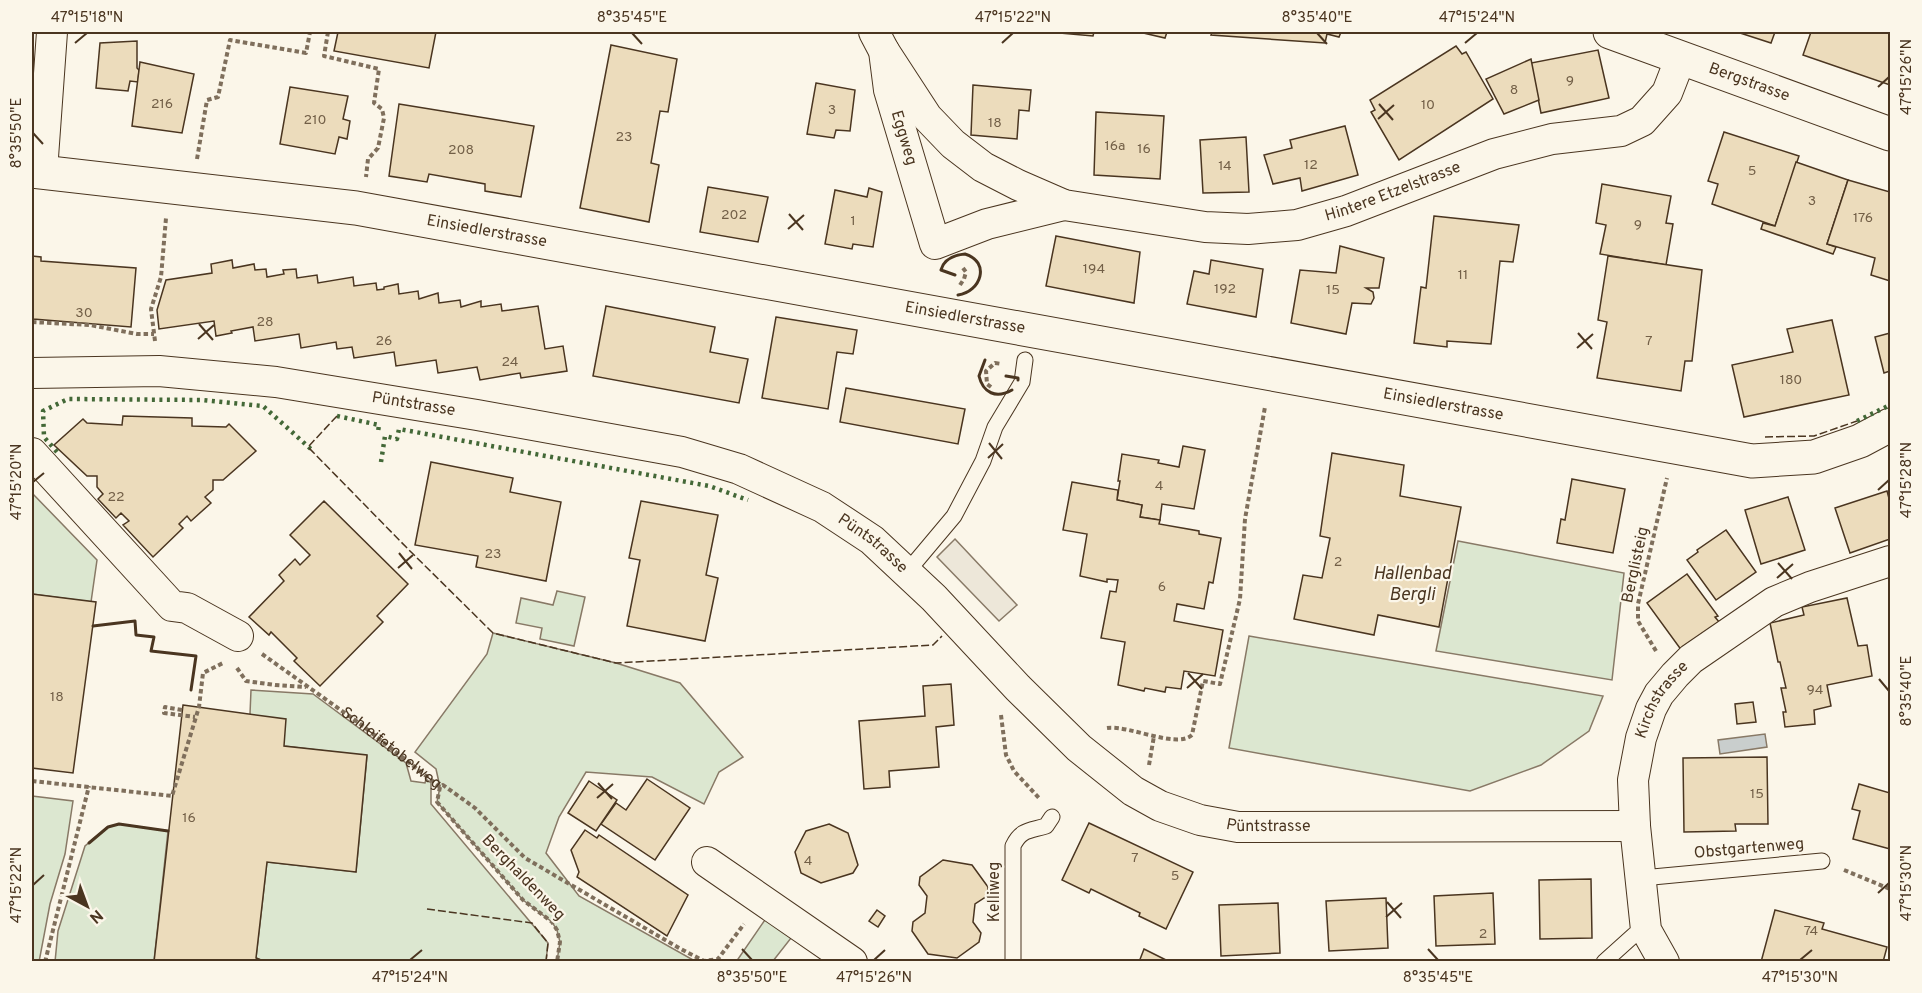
<svg xmlns="http://www.w3.org/2000/svg" width="1922" height="993" font-family="Overpass,sans-serif">
<rect width="100%" height="100%" fill="#fbf6e9"/>
<!-- green -->
<g fill="#dce7d0" stroke="#887966" stroke-width="1.5">
<polygon points="32,493 97,560 91,602 32,594"/>
<polygon points="1458,541 1624,573 1612,680 1436,651"/>
<polygon points="557,591 585,597 574,646 540,639 542,628 516,623 521,598 553,605"/>
<polygon points="493,633 616,663 680,683 743,757 719,772 704,804 652,777 586,772 559,817 546,853 579,896 695,961 557,961 560,942 557,930 552,922 523,900 437,802 440,787 436,769 415,752 487,654"/>
<polygon points="1249,636 1603,696 1589,731 1541,765 1470,791 1229,748"/>
<polygon points="251,690 313,694 406,763 411,781 425,783 426,779 431,783 431,804 548,943 546,961 266,962 256,958 267,862 356,872 367,756 284,746 250,714"/>
<polygon points="32,796 73,801 65,854 50,904 39,962 32,961"/>
<polygon points="119,824 168,831 154,961 55,962 58,931 85,846 108,827"/>
<polygon points="769,914 795,933 773,961 736,962"/>
</g>
<!-- parking -->
<polygon fill="#ede7d9" stroke="#887966" stroke-width="1.5" points="955,539 1017,605 999,621 937,557"/>
<!-- water -->
<polygon fill="#c9cecd" stroke="#887966" stroke-width="1.5" points="1765,734 1767,747 1720,754 1718,740"/>
<!-- building -->
<g fill="#ecdcbc" stroke="#4a3520" stroke-width="1.5">
<polygon points="338,32 436,32 429,68 334,51"/>
<polygon points="1048,32 1094,32 1093,36"/>
<polygon points="1139,32 1167,32 1165,38"/>
<polygon points="1212,32 1341,32 1339,37 1327,34 1325,43 1211,35"/>
<polygon points="1737,32 1775,32 1771,43"/>
<polygon points="1811,32 1890,32 1890,85 1803,55"/>
<polygon points="137,41 137,68 139,70 138,82 130,81 128,91 96,88 100,43"/>
<polygon points="611,45 677,59 668,112 660,111 651,163 659,165 649,222 580,208"/>
<polygon points="1456,46 1462,54 1466,52 1493,99 1399,160 1371,112 1375,110 1370,100"/>
<polygon points="1598,50 1609,98 1541,113 1531,63"/>
<polygon points="1531,59 1539,100 1504,114 1486,79"/>
<polygon points="140,62 194,74 182,133 132,126"/>
<polygon points="816,83 855,90 850,131 836,130 834,138 807,134"/>
<polygon points="973,85 1031,90 1029,111 1019,110 1017,139 971,135"/>
<polygon points="290,87 348,96 343,119 350,121 347,139 339,137 335,154 280,144"/>
<polygon points="399,104 534,126 521,197 485,191 485,184 429,174 427,182 389,176"/>
<polygon points="1096,112 1164,116 1160,179 1094,175"/>
<polygon points="1345,126 1358,175 1302,191 1300,178 1273,184 1264,155 1292,148 1290,140"/>
<polygon points="1724,132 1799,156 1775,226 1712,204 1718,184 1708,181"/>
<polygon points="1246,137 1249,192 1203,193 1200,140"/>
<polygon points="1796,162 1848,180 1827,244 1836,247 1833,254 1761,229 1763,223 1775,226"/>
<polygon points="1848,180 1890,192 1890,281 1871,275 1875,258 1827,244"/>
<polygon points="1602,184 1671,196 1666,223 1673,224 1666,265 1600,254 1606,225 1596,223"/>
<polygon points="708,187 768,197 758,242 700,232"/>
<polygon points="869,188 882,192 873,247 853,244 852,249 825,244 835,190 867,197"/>
<polygon points="1434,216 1519,225 1513,262 1500,261 1491,344 1447,341 1447,347 1414,343 1421,287 1426,288"/>
<polygon points="1056,236 1140,252 1134,303 1046,286"/>
<polygon points="1340,246 1384,258 1379,288 1366,288 1373,292 1374,298 1371,304 1352,303 1346,334 1291,323 1300,270 1336,273"/>
<polygon points="32,256 41,257 41,261 136,268 131,327 33,319"/>
<polygon points="1608,256 1702,270 1692,361 1685,361 1681,391 1597,378 1607,322 1598,320"/>
<polygon points="232,260 233,268 254,264 255,270 266,269 267,277 284,274 283,270 296,269 297,278 317,275 318,283 353,277 354,286 376,283 377,290 384,289 384,287 398,284 399,294 418,291 419,299 438,293 439,303 460,300 461,307 481,301 481,307 501,304 502,311 538,306 545,349 563,346 567,371 521,378 520,373 480,380 477,367 438,373 436,360 396,366 394,352 354,358 352,347 337,349 336,342 301,348 299,334 255,341 253,327 231,331 232,333 216,336 214,321 159,329 157,310 166,280 212,273 211,264"/>
<polygon points="1211,260 1263,269 1256,317 1187,304 1194,271 1209,274"/>
<polygon points="606,306 715,327 710,352 748,359 739,403 593,376"/>
<polygon points="776,317 857,330 853,354 837,352 828,409 762,398"/>
<polygon points="1832,320 1849,395 1744,417 1732,365 1793,352 1787,329"/>
<polygon points="1890,333 1890,371 1884,373 1875,337"/>
<polygon points="846,388 965,409 958,444 840,422"/>
<polygon points="123,416 192,418 192,426 226,427 229,424 256,451 223,480 213,480 213,490 205,497 211,503 191,521 187,516 179,524 183,528 153,557 123,525 129,521 121,513 116,518 98,499 103,494 97,487 97,476 87,476 54,445 83,419 87,423 122,425"/>
<polygon points="1183,446 1205,450 1194,509 1162,504 1160,520 1140,517 1142,505 1117,500 1120,481 1118,481 1122,454 1159,460 1158,463 1179,467"/>
<polygon points="1332,453 1404,465 1400,496 1461,507 1439,627 1378,615 1374,635 1294,619 1303,575 1322,578 1330,538 1320,536"/>
<polygon points="431,462 513,478 510,492 561,502 546,581 476,567 478,556 415,545"/>
<polygon points="1572,479 1625,489 1613,553 1557,543 1561,519 1565,520"/>
<polygon points="1072,482 1118,490 1117,500 1142,505 1140,517 1160,520 1159,524 1199,531 1199,534 1221,538 1213,583 1209,582 1204,609 1177,604 1174,621 1223,630 1215,676 1184,671 1181,689 1166,687 1165,692 1145,688 1144,691 1118,685 1125,642 1101,638 1110,591 1116,592 1118,580 1107,579 1107,582 1080,576 1087,534 1063,530"/>
<polygon points="1887,491 1890,502 1890,539 1850,553 1835,508"/>
<polygon points="1788,497 1805,550 1761,564 1745,510"/>
<polygon points="324,501 408,584 377,616 383,622 320,686 294,661 297,658 271,632 269,635 249,617 284,581 279,575 295,559 300,565 310,555 290,535"/>
<polygon points="641,501 718,515 706,575 718,578 705,641 627,626 640,560 629,558"/>
<polygon points="1726,530 1756,572 1716,600 1687,560 1698,552 1697,550"/>
<polygon points="1687,574 1718,616 1715,617 1720,623 1682,651 1647,603"/>
<polygon points="32,594 96,602 73,773 32,768"/>
<polygon points="1847,598 1858,646 1867,645 1872,676 1827,685 1831,706 1814,710 1815,724 1785,727 1783,712 1786,712 1781,688 1786,688 1780,662 1778,662 1770,623 1804,615 1802,607"/>
<polygon points="951,684 954,725 936,727 939,767 889,771 890,787 864,789 859,721 925,716 923,686"/>
<polygon points="1753,702 1756,722 1737,724 1735,704"/>
<polygon points="183,705 286,719 284,746 367,755 356,872 267,862 256,958 266,962 154,962"/>
<polygon points="1767,757 1768,824 1735,824 1736,831 1684,832 1683,758"/>
<polygon points="647,779 690,808 655,860 601,824 616,803 626,810"/>
<polygon points="589,781 617,800 596,831 568,813"/>
<polygon points="1859,784 1890,793 1890,849 1853,839 1860,811 1852,809"/>
<polygon points="1089,823 1193,872 1166,929 1139,916 1140,913 1091,889 1089,893 1062,880"/>
<polygon points="829,824 848,833 858,865 853,873 821,883 801,873 795,852 806,831"/>
<polygon points="585,830 597,838 599,835 688,895 667,936 577,877 579,872 571,850"/>
<polygon points="943,860 972,865 988,887 987,896 975,904 973,922 981,933 979,942 957,958 928,954 912,931 913,922 925,913 927,896 919,885 920,877"/>
<polygon points="1591,879 1592,938 1540,939 1539,880"/>
<polygon points="1493,893 1495,944 1436,946 1434,896"/>
<polygon points="1386,898 1388,948 1329,951 1326,901"/>
<polygon points="1278,903 1280,953 1221,956 1219,905"/>
<polygon points="877,910 885,916 878,927 869,921"/>
<polygon points="1775,910 1824,923 1822,929 1887,947 1883,962 1761,962"/>
<polygon points="1144,949 1170,962 1139,962"/>
</g>
<g fill="none" stroke-linecap="round" stroke-linejoin="round">
<!-- lane casing -->
<g stroke="#4a3520" stroke-width="17">
<g id="lane">
<polyline points="907,572 954,516 983,461 995,427 1022,382 1025,360"/>
<polyline points="1642,878 1822,861"/>
<path d="M1013,962V846C1021,829 1030,831 1046,826L1052,817"/>
<polyline points="1604,962 1634,935 1646,930"/>
</g>
</g>
<!-- street casing -->
<g stroke="#4a3520" stroke-width="32">
<g id="street">
<path id="s2" d="M874,32L884,51L889,90L935,244L987,224L1064,205"/>
<path id="s3" d="M884,51L927,117L953,144L983,167L1018,185L1064,205L1205,227L1248,229L1297,225L1346,211L1494,154L1552,139L1621,131L1642,121L1667,93L1681,57"/>
<polyline points="42,171 52,32"/>
<path id="s4" d="M32,373L159,371L276,382L477,415L682,452L739,469L822,507L872,540L934,598L1018,688L1079,748L1133,791L1160,806L1200,820L1238,827L1635,826"/>
<polyline points="32,453 172,606 187,608 238,636"/>
<polyline points="707,862 852,962"/>
<path id="s5" d="M1664,962L1646,930L1635,826L1633,780L1641,738L1651,709L1659,694L1675,675L1691,659L1774,602L1810,587L1890,561"/>
</g>
</g>
<!-- secondary casing -->
<g stroke="#4a3520" stroke-width="35">
<g id="secondary">
<path id="s6" d="M1610,32L1890,134"/>
<path id="s7" d="M32,171L356,208L1752,461L1814,457L1860,441L1890,425"/>
</g>
</g>
<!-- path -->
<g stroke="#7f6f5c" stroke-width="4" stroke-dasharray="4.5 3" stroke-linecap="butt">
<polyline points="328,32 324,56 379,69 374,103 382,109 384,118 378,148 368,159 366,177"/>
<polyline points="197,159 207,100 218,97 230,40 306,53 310,32"/>
<polyline points="960,285 964,279 966,272 963,268"/>
<polyline points="32,322 90,325 137,334 154,334"/>
<polyline points="155,341 151,309 161,277 166,218"/>
<polyline points="991,387 987,384 986,371 995,363 1002,364"/>
<polyline points="1656,651 1638,621 1638,604 1667,478"/>
<path id="s1" d="M262,654L359,723L440,787L443,785L475,808L525,858L679,948L704,961L718,959L744,924"/>
<polyline points="237,668 246,681 275,685 306,687"/>
<polyline points="182,710 165,707 164,713 195,717"/>
<polyline points="1001,715 1006,755 1014,771 1039,798"/>
<path d="M1107,728C1129,725 1177,749 1192,735L1203,681L1220,684L1240,599L1245,519L1265,407"/>
<polyline points="1149,765 1154,736"/>
<polyline points="32,781 172,796 199,707 203,673 223,663"/>
<polyline points="440,787 437,802 523,900 552,922 557,930 560,942 557,962"/>
<polyline points="1844,870 1890,889"/>
<polyline points="45,962 89,786"/>
</g>
<!-- lane -->
<use href="#lane" stroke="#fbf6e9" stroke-width="15"/>
<!-- street -->
<use href="#street" stroke="#fbf6e9" stroke-width="30"/>
<!-- secondary -->
<use href="#secondary" stroke="#fbf6e9" stroke-width="33"/>
<!-- hedge -->
<g stroke="#436837" stroke-width="4.5" stroke-dasharray="3 4.5" stroke-linecap="butt">
<polyline points="337,416 379,425 378,432"/>
<polyline points="1857,421 1890,405"/>
<polyline points="57,452 44,437 43,411 68,399 202,400 263,406 312,450"/>
<polyline points="381,462 385,436 397,439 399,429 709,486 748,500"/>
</g>
<!-- fence -->
<g stroke="#4a3520" stroke-width="1.5" stroke-dasharray="8 3" stroke-linecap="butt">
<polyline points="337,416 308,447 408,549 493,633 616,663 933,645 942,636"/>
<polyline points="1765,437 1814,436 1857,421"/>
<polyline points="427,909 532,923 548,943 546,962"/>
</g>
<!-- wall -->
<g stroke="#4a3520" stroke-width="3">
<path d="M955,275L941,270C944,259 954,255 965,254C991,262 981,292 958,295"/>
<path d="M985,360L979,376C983,393 996,399 1012,390"/>
<polyline points="1006,376 1018,378 1018,380"/>
<polyline points="93,626 135,621 136,635 154,637 151,651 196,656 191,690"/>
<polyline points="89,843 108,827 119,824 168,831"/>
</g>
</g>
<!-- ticks -->
<path fill="none" stroke="#4a3520" stroke-width="2" d="M632,33L642,44M1317,33L1327,44M75,43L87,33M1002,43L1013,33M1465,43L1477,33M1878,87L1889,77M1379,104L1393,120M1378,119L1394,105M33,133L43,144M789,214L803,230M788,229L804,215M199,324L213,340M1578,333L1592,349M198,339L214,325M1577,348L1593,334M989,443L1002,459M988,458L1003,444M33,482L44,473M1878,490L1889,480M399,553L412,569M1778,563L1792,579M398,568L413,555M1777,578L1793,564M1188,673L1202,689M1879,679L1889,691M1187,688L1203,674M598,783L612,799M597,798L613,784M33,885L44,875M1878,893L1889,883M1387,902L1401,918M1386,917L1402,903M742,949L752,960M1428,949L1438,960M410,960L422,950M874,960L885,950M1800,960L1812,950"/>
<g text-anchor="middle" dominant-baseline="central" stroke-width="4.5" stroke-linejoin="round" paint-order="stroke">
<!-- number labels -->
<g font-size="14" fill="#725f47">
<text x="1570" y="81">9</text>
<text x="1514" y="90">8</text>
<text x="162" y="104">216</text>
<text x="1428" y="105">10</text>
<text x="832" y="110">3</text>
<text x="315" y="120">210</text>
<text x="995" y="123">18</text>
<text x="624" y="137">23</text>
<text x="1115" y="146">16a</text>
<text x="1144" y="149">16</text>
<text x="461" y="150">208</text>
<text x="1311" y="165">12</text>
<text x="1225" y="166">14</text>
<text x="1752" y="171">5</text>
<text x="1812" y="201">3</text>
<text x="734" y="215">202</text>
<text x="1863" y="218">176</text>
<text x="853" y="221">1</text>
<text x="1638" y="225">9</text>
<text x="1094" y="269">194</text>
<text x="1463" y="275">11</text>
<text x="1225" y="289">192</text>
<text x="1333" y="290">15</text>
<text x="84" y="313">30</text>
<text x="265" y="322">28</text>
<text x="384" y="341">26</text>
<text x="1649" y="341">7</text>
<text x="510" y="362">24</text>
<text x="1791" y="380">180</text>
<text x="1159" y="486">4</text>
<text x="116" y="497">22</text>
<text x="493" y="554">23</text>
<text x="1338" y="562">2</text>
<text x="1162" y="587">6</text>
<text x="1815" y="690">94</text>
<text x="57" y="697">18</text>
<text x="1757" y="794">15</text>
<text x="189" y="818">16</text>
<text x="1135" y="858">7</text>
<text x="808" y="861">4</text>
<text x="1175" y="876">5</text>
<text x="1811" y="931">74</text>
<text x="1483" y="934">2</text>
</g>
<!-- street labels -->
<g font-size="16" fill="#4a3520" stroke="#fbf6e9">
<text stroke="none"><textPath href="#s6" startOffset="148">Bergstrasse</textPath></text>
<text stroke="none"><textPath href="#s2" startOffset="111">Eggweg</textPath></text>
<text stroke="none"><textPath href="#s3" startOffset="580">Hintere Etzelstrasse</textPath></text>
<text stroke="none"><textPath href="#s7" startOffset="459">Einsiedlerstrasse</textPath></text>
<text stroke="none"><textPath href="#s7" startOffset="945">Einsiedlerstrasse</textPath></text>
<text stroke="none"><textPath href="#s4" startOffset="384">Püntstrasse</textPath></text>
<text stroke="none"><textPath href="#s7" startOffset="1431">Einsiedlerstrasse</textPath></text>
<text stroke="none"><textPath href="#s4" startOffset="870">Püntstrasse</textPath></text>
<text transform="translate(1636 565) rotate(-78)">Berglisteig</text>
<text stroke="none"><textPath href="#s5" startOffset="274">Kirchstrasse</textPath></text>
<text stroke="none"><textPath href="#s1" startOffset="160">Schleifetobelweg</textPath></text>
<text stroke="none"><textPath href="#s4" startOffset="1372">Püntstrasse</textPath></text>
<text transform="translate(1749 849) rotate(-5)">Obstgartenweg</text>
<text transform="translate(523 878) rotate(46)">Berghaldenweg</text>
<text transform="translate(995 892) rotate(-90)">Kelliweg</text>
</g>
<!-- water labels -->
<g font-size="18" font-style="italic" fill="#4a3520" stroke="#fbf6e9">
<text x="1412" y="574">Hallenbad<tspan x="1412" dy="21">Bergli</tspan></text>
</g>
</g>
<!-- border -->
<rect width="1922" height="993" fill="none" stroke="#fbf6e9" stroke-width="66"/>
<!-- north arrow -->
<g transform="translate(87 906) rotate(139)" stroke="#fbf6e9" stroke-width="4.5" paint-order="stroke">
<path d="M0-4.5L10 22L0 15L-10 22Z" fill="#4a3520"/>
<text y="-9" font-size="16" font-weight="bold" text-anchor="middle" fill="#4a3520">N</text>
</g>
<rect x="33" y="33" width="1856" height="927" fill="none" stroke="#4a3520" stroke-width="2"/>
<g font-size="15" text-anchor="middle" fill="#4a3520">
<text x="87" y="22">47°15'18"N</text>
<text x="632" y="22">8°35'45"E</text>
<text x="1013" y="22">47°15'22"N</text>
<text x="1317" y="22">8°35'40"E</text>
<text x="1477" y="22">47°15'24"N</text>
<text transform="translate(1906 77) rotate(-90)" y="5">47°15'26"N</text>
<text transform="translate(16 133) rotate(-90)" y="5">8°35'50"E</text>
<text transform="translate(1906 480) rotate(-90)" y="5">47°15'28"N</text>
<text transform="translate(16 482) rotate(-90)" y="5">47°15'20"N</text>
<text transform="translate(1906 691) rotate(-90)" y="5">8°35'40"E</text>
<text transform="translate(1906 883) rotate(-90)" y="5">47°15'30"N</text>
<text transform="translate(16 885) rotate(-90)" y="5">47°15'22"N</text>
<text x="410" y="982">47°15'24"N</text>
<text x="752" y="982">8°35'50"E</text>
<text x="874" y="982">47°15'26"N</text>
<text x="1438" y="982">8°35'45"E</text>
<text x="1800" y="982">47°15'30"N</text>
</g>
</svg>
